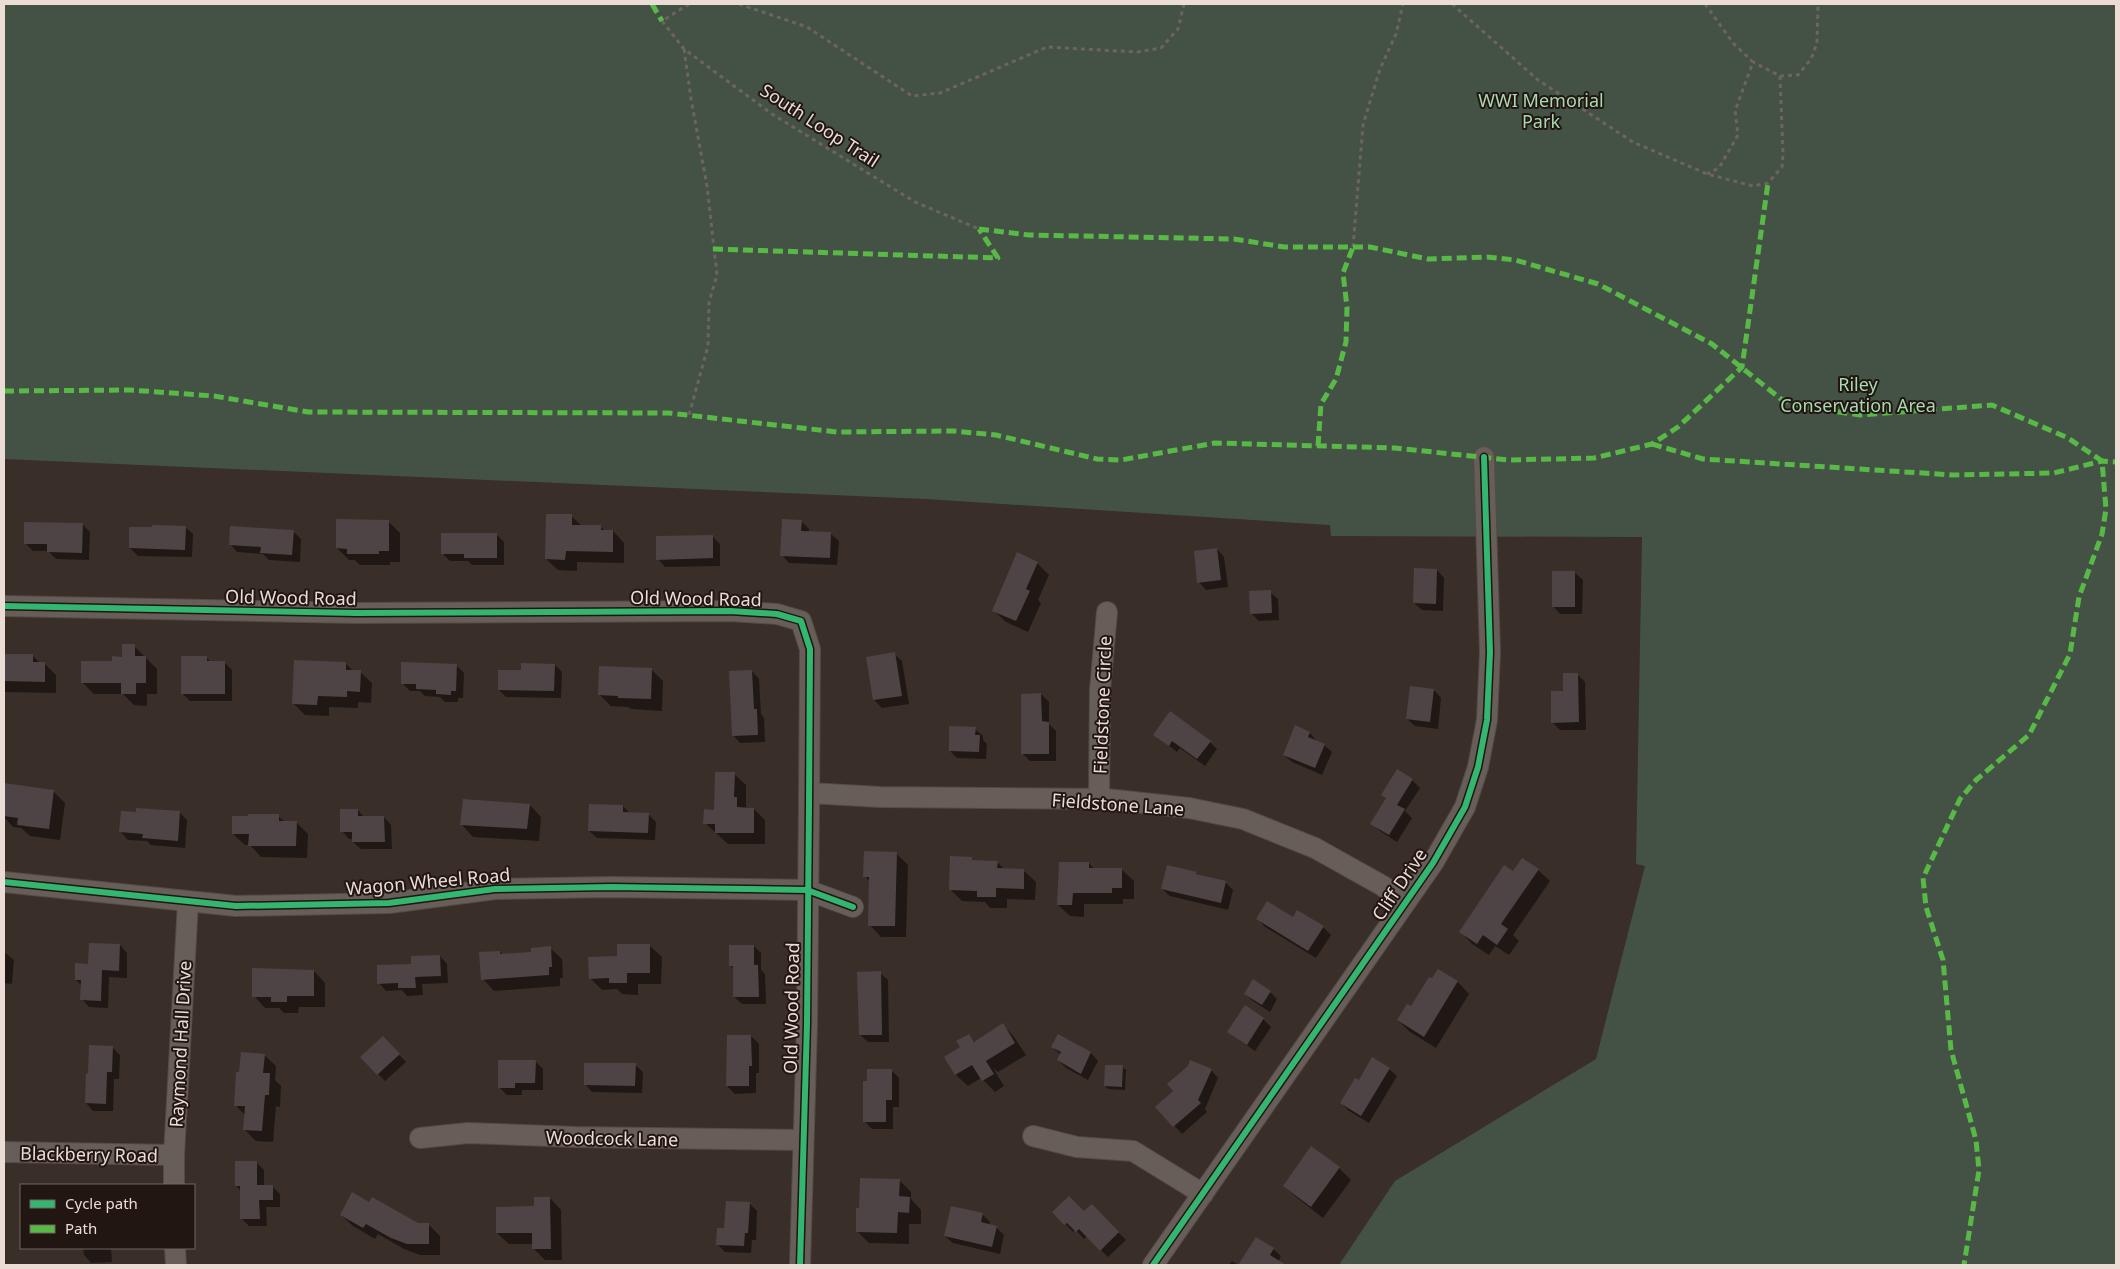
<svg xmlns="http://www.w3.org/2000/svg" width="2120" height="1269" font-family="'Noto Sans',sans-serif">
<rect width="100%" height="100%" fill="#3a2e28"/>
<!-- green -->
<polygon fill="#445245" points="4,4 2116,4 2116,1265 1339,1265 1395,1181 1596,1059 1645,866 1636,864 1642,537 1331,536 1330,525 926,499 4,459"/>
<!-- shadow -->
<g fill="#0007">
<polygon points="571,516 582,526 600,526 605,531 613,531 624,543 624,563 577,562 577,571 558,570 546,559"/>
<polygon points="801,521 809,529 809,532 831,534 839,541 837,565 789,563 782,555"/>
<polygon points="389,522 400,533 400,562 390,562 390,565 360,565 355,560 349,560 337,548"/>
<polygon points="82,524 90,532 89,560 56,559 48,551 33,551 25,543"/>
<polygon points="185,527 193,534 192,557 138,556 130,548"/>
<polygon points="294,532 301,539 300,562 269,560 263,554 237,552 230,544"/>
<polygon points="496,534 504,542 504,565 472,565 468,561 450,561 442,553"/>
<polygon points="712,536 720,544 720,566 665,567 658,559"/>
<polygon points="1217,549 1224,557 1228,587 1206,590 1199,582"/>
<polygon points="1037,563 1049,575 1038,600 1041,603 1028,632 1006,622 994,611"/>
<polygon points="1437,570 1444,578 1443,611 1422,610 1414,603"/>
<polygon points="1575,573 1583,580 1582,614 1560,614 1553,606"/>
<polygon points="1270,592 1278,599 1279,620 1259,621 1251,613"/>
<polygon points="134,646 157,669 157,694 147,694 147,706 134,705 123,694 94,694 82,682 113,662 123,658"/>
<polygon points="894,654 902,661 909,704 882,708 874,700 867,658"/>
<polygon points="4,656 33,656 40,663 44,663 56,675 56,693 4,692"/>
<polygon points="206,657 211,662 224,662 232,670 232,701 190,701 182,693"/>
<polygon points="346,664 354,672 360,672 372,683 371,703 358,702 358,708 329,707 329,716 305,715 293,703"/>
<polygon points="456,665 464,673 463,698 458,698 458,702 445,702 440,697 425,696 420,691 410,691 402,683"/>
<polygon points="555,665 562,672 561,698 506,697 499,690"/>
<polygon points="651,669 663,681 662,711 631,709 628,707 611,706 599,694"/>
<polygon points="752,671 759,679 761,714 764,718 765,742 740,743 733,735"/>
<polygon points="1577,674 1585,682 1586,730 1560,730 1552,722"/>
<polygon points="1434,690 1441,698 1438,729 1415,726 1407,719"/>
<polygon points="1041,694 1049,702 1049,724 1056,731 1056,761 1030,761 1022,753"/>
<polygon points="1296,727 1310,733 1317,742 1324,745 1332,752 1322,775 1292,762 1284,755"/>
<polygon points="975,729 983,736 983,740 987,744 986,759 957,758 950,751"/>
<polygon points="1155,734 1210,742 1217,749 1205,766 1180,748 1177,752"/>
<polygon points="734,774 746,785 746,807 754,809 765,820 765,844 728,844 705,823 715,811"/>
<polygon points="1412,780 1420,788 1405,811 1412,818 1397,842 1380,831 1372,824 1387,799 1383,795"/>
<polygon points="5,785 53,791 65,803 60,840 30,836 21,828 13,827 4,817"/>
<polygon points="530,805 541,817 539,841 473,837 462,825"/>
<polygon points="623,806 630,813 648,814 656,822 655,840 597,838 589,831"/>
<polygon points="358,810 364,817 384,817 391,825 392,849 361,849 353,842 353,839 349,839 342,831"/>
<polygon points="137,813 180,813 187,820 185,848 151,845 147,841 128,840 121,832"/>
<polygon points="278,816 285,822 296,822 308,834 307,858 261,857 250,845 245,845 233,834"/>
<polygon points="896,853 908,865 906,937 881,937 870,925 870,882 865,876"/>
<polygon points="971,858 974,861 997,862 1005,870 1024,871 1036,882 1035,900 1007,899 1007,908 990,908 985,902 962,901 950,889"/>
<polygon points="1089,863 1095,870 1122,870 1134,881 1134,899 1123,899 1123,904 1084,904 1084,917 1070,916 1058,905"/>
<polygon points="1538,870 1550,881 1513,935 1519,941 1509,955 1495,946 1489,955 1472,944 1461,932 1513,873"/>
<polygon points="1197,873 1200,877 1225,882 1233,890 1228,910 1170,896 1162,889"/>
<polygon points="1293,918 1323,927 1331,935 1316,958 1265,927 1258,919"/>
<polygon points="120,945 127,953 127,978 109,977 108,1008 89,1007 82,999 82,986 76,980 89,965"/>
<polygon points="650,946 662,957 661,984 638,984 638,995 622,994 617,989 602,990 590,978 618,958"/>
<polygon points="754,946 761,953 761,970 765,974 766,1004 742,1004 734,997 734,969 731,966"/>
<polygon points="550,948 562,959 563,978 560,978 560,986 494,991 483,979 500,952 503,955 532,953"/>
<polygon points="4,952 14,960 12,984 4,983"/>
<polygon points="440,956 447,964 448,983 422,984 423,995 407,996 402,990 386,991 379,983 413,965"/>
<polygon points="1439,970 1458,982 1469,994 1436,1048 1410,1032 1398,1020 1411,1008"/>
<polygon points="314,971 325,983 325,1007 299,1007 298,1013 284,1013 279,1008 265,1008 254,996"/>
<polygon points="880,973 888,980 889,1042 868,1042 860,1035"/>
<polygon points="1270,992 1277,999 1270,1012 1253,1001 1245,994"/>
<polygon points="1263,1019 1271,1027 1255,1051 1229,1032"/>
<polygon points="1003,1025 1014,1037 1026,1055 998,1072 993,1068 1004,1086 995,1092 981,1078 968,1086 956,1075 946,1057 962,1047 968,1035 975,1042"/>
<polygon points="751,1036 759,1044 759,1073 756,1073 756,1093 735,1094 727,1086"/>
<polygon points="1059,1036 1091,1053 1098,1061 1088,1080 1066,1068 1058,1060 1061,1055 1052,1047"/>
<polygon points="390,1045 406,1062 385,1081 378,1074"/>
<polygon points="112,1047 120,1055 119,1079 114,1079 113,1111 93,1111 86,1103 90,1075"/>
<polygon points="264,1055 276,1066 275,1080 281,1086 280,1107 276,1106 273,1142 256,1141 244,1129 245,1115 235,1105 241,1073"/>
<polygon points="535,1061 543,1069 543,1090 522,1090 522,1095 507,1095 499,1087"/>
<polygon points="635,1065 643,1072 642,1093 592,1092 585,1084"/>
<polygon points="1122,1067 1126,1070 1125,1090 1108,1089 1105,1086"/>
<polygon points="1389,1069 1397,1076 1369,1123 1349,1111 1341,1103 1359,1082"/>
<polygon points="891,1070 899,1078 899,1107 893,1107 893,1129 872,1129 864,1121"/>
<polygon points="1211,1070 1218,1078 1205,1109 1207,1112 1182,1134 1157,1107"/>
<polygon points="1312,1148 1339,1168 1351,1180 1323,1218 1296,1197 1284,1186"/>
<polygon points="256,1162 264,1170 264,1186 272,1186 280,1194 280,1207 266,1207 267,1226 249,1226 241,1218 241,1191 236,1186"/>
<polygon points="899,1180 911,1192 911,1199 921,1210 921,1224 909,1224 909,1244 869,1243 857,1231"/>
<polygon points="550,1198 561,1210 562,1260 545,1260 533,1248 533,1244 509,1244 497,1233"/>
<polygon points="749,1203 757,1211 756,1240 752,1240 751,1253 725,1252 717,1244 726,1230"/>
<polygon points="370,1204 418,1224 428,1224 440,1236 440,1255 420,1255 404,1249 378,1234 375,1239 353,1226 341,1215"/>
<polygon points="1092,1206 1126,1240 1108,1257 1087,1236 1084,1239 1075,1229 1073,1232 1054,1212 1084,1213"/>
<polygon points="982,1214 990,1222 989,1225 996,1227 1004,1235 1000,1254 953,1243 945,1236"/>
<polygon points="1257,1238 1273,1249 1281,1256 1278,1262 1281,1265 1240,1265"/>
<polygon points="83,1248 111,1248 112,1262 91,1263 84,1255"/>
<polygon points="1232,1261 1238,1265 1229,1265"/>
</g>
<!-- building -->
<g fill="#4e4446">
<polygon points="546,514 572,514 572,525 601,525 601,530 613,530 613,552 566,551 565,560 545,559"/>
<polygon points="336,519 389,520 389,551 379,551 379,554 347,554 347,549 336,548"/>
<polygon points="782,519 802,520 801,531 831,532 830,558 780,556"/>
<polygon points="24,522 83,523 82,553 47,552 47,544 24,544"/>
<polygon points="152,525 186,526 185,550 129,548 129,527 152,527"/>
<polygon points="230,526 294,530 292,555 260,553 261,547 229,545"/>
<polygon points="441,533 497,533 497,558 464,558 464,554 441,554"/>
<polygon points="713,535 713,558 656,560 656,536"/>
<polygon points="1217,548 1221,580 1197,583 1194,551"/>
<polygon points="1017,552 1038,562 1026,589 1030,591 1016,621 992,611"/>
<polygon points="1414,568 1437,569 1436,604 1413,603"/>
<rect x="1552" y="571" width="23" height="36"/>
<polygon points="1271,590 1272,613 1250,614 1249,591"/>
<polygon points="122,644 135,644 135,656 146,656 146,683 136,683 136,694 121,694 121,683 81,683 81,661 112,661 112,656 122,657"/>
<polygon points="895,652 902,696 873,700 866,657"/>
<polygon points="4,654 33,654 33,662 45,662 45,682 4,681"/>
<polygon points="181,656 207,656 207,661 225,661 225,694 181,694"/>
<polygon points="294,660 346,662 346,670 361,670 360,692 347,691 347,697 318,696 317,705 292,704"/>
<polygon points="401,662 457,664 456,691 451,691 451,695 436,694 436,690 416,689 416,684 401,684"/>
<polygon points="521,663 555,664 554,691 498,690 498,670 521,670"/>
<polygon points="599,666 652,668 651,699 618,698 618,696 598,695"/>
<polygon points="752,670 754,709 757,709 758,735 732,736 729,671"/>
<polygon points="1563,673 1578,673 1579,722 1551,723 1551,691 1563,691"/>
<polygon points="1410,686 1434,689 1430,722 1406,719"/>
<polygon points="1041,693 1042,721 1049,722 1049,754 1021,754 1021,694"/>
<polygon points="1170,711 1211,741 1197,759 1172,741 1169,746 1153,735"/>
<polygon points="1295,725 1310,732 1308,737 1325,744 1315,768 1283,755"/>
<polygon points="949,726 976,727 975,735 980,735 979,752 949,751"/>
<polygon points="1397,769 1413,779 1397,805 1405,809 1389,835 1370,824 1386,798 1381,795"/>
<polygon points="715,772 735,772 734,797 737,797 737,807 754,808 754,833 715,833 715,824 703,824 704,809 714,810"/>
<polygon points="4,783 54,790 49,829 17,825 18,818 4,816"/>
<polygon points="463,799 530,804 527,829 460,825"/>
<polygon points="589,804 623,805 623,812 649,813 648,833 588,831"/>
<polygon points="136,808 180,811 178,841 142,838 143,834 119,832 121,811 136,812"/>
<polygon points="340,809 358,809 358,816 384,816 385,842 352,842 352,832 340,832"/>
<polygon points="248,814 279,814 279,821 297,821 296,846 248,846 249,834 232,834 232,816 248,816"/>
<polygon points="864,851 897,852 895,926 868,926 869,877 863,877"/>
<polygon points="950,856 972,857 972,860 998,861 997,868 1024,869 1024,889 996,888 996,897 977,897 977,891 949,890"/>
<polygon points="1522,858 1539,869 1501,924 1508,929 1497,945 1483,935 1477,944 1459,932 1504,865 1513,871"/>
<polygon points="1059,862 1089,862 1089,868 1122,868 1122,888 1112,888 1112,893 1073,893 1072,905 1057,905"/>
<polygon points="1167,865 1197,872 1196,874 1226,881 1221,903 1161,889"/>
<polygon points="1267,901 1293,917 1297,910 1324,926 1308,951 1256,919"/>
<polygon points="89,943 120,944 119,971 102,970 101,1001 80,1000 81,980 75,980 75,963 88,964"/>
<polygon points="617,944 650,944 650,973 627,973 627,983 609,983 609,978 589,979 588,957 617,956"/>
<polygon points="729,945 754,945 754,965 758,965 759,997 733,997 733,966 729,966"/>
<polygon points="551,946 552,967 549,967 549,975 481,980 479,952 500,951 500,954 531,952 531,948"/>
<polygon points="440,955 441,976 415,977 416,988 398,988 398,983 377,984 377,965 411,964 411,956"/>
<polygon points="252,968 314,970 314,996 287,996 287,1002 271,1002 271,997 252,997"/>
<polygon points="1438,969 1458,981 1424,1037 1397,1020 1407,1004 1411,1006 1429,977 1432,978"/>
<polygon points="881,971 882,1035 859,1035 857,972"/>
<polygon points="1253,979 1271,991 1262,1005 1244,994"/>
<polygon points="1245,1005 1264,1018 1247,1045 1227,1032"/>
<polygon points="1003,1023 1015,1043 986,1061 984,1058 994,1074 982,1081 972,1065 955,1075 944,1057 960,1047 956,1041 969,1034 974,1042"/>
<polygon points="1058,1034 1091,1052 1081,1074 1057,1060 1061,1052 1051,1047"/>
<polygon points="727,1035 751,1035 752,1066 749,1066 749,1086 726,1086"/>
<polygon points="383,1036 400,1054 377,1075 360,1057"/>
<polygon points="89,1045 113,1046 112,1072 107,1072 106,1104 85,1103 86,1073 88,1074"/>
<polygon points="241,1052 265,1054 263,1073 270,1073 269,1095 265,1095 262,1131 243,1130 245,1106 234,1106 236,1072 239,1072"/>
<polygon points="1372,1057 1390,1068 1361,1116 1340,1103 1355,1078 1359,1080"/>
<polygon points="498,1060 536,1060 535,1083 515,1083 515,1088 498,1088"/>
<polygon points="1190,1060 1212,1069 1198,1100 1201,1103 1173,1127 1155,1107 1173,1091 1167,1084 1188,1066"/>
<polygon points="584,1063 636,1063 635,1086 584,1085"/>
<polygon points="1105,1065 1123,1065 1122,1087 1104,1086"/>
<polygon points="867,1069 892,1069 892,1100 886,1100 886,1122 863,1122 863,1081 867,1081"/>
<polygon points="1311,1146 1340,1167 1311,1207 1283,1186"/>
<polygon points="235,1161 257,1161 257,1185 273,1185 273,1200 259,1200 260,1219 240,1219 240,1186 235,1186"/>
<polygon points="860,1178 900,1179 899,1196 910,1197 909,1213 898,1212 897,1233 856,1232 856,1208 859,1208"/>
<polygon points="352,1192 369,1202 372,1197 418,1223 429,1223 429,1244 407,1244 391,1238 366,1224 363,1228 340,1215"/>
<polygon points="1069,1196 1084,1211 1092,1204 1119,1232 1100,1251 1079,1229 1076,1232 1067,1223 1064,1225 1052,1212"/>
<polygon points="534,1197 550,1197 551,1249 532,1249 532,1233 496,1233 496,1207 534,1206"/>
<polygon points="726,1201 750,1202 748,1233 745,1233 744,1246 716,1245 717,1228 724,1228"/>
<polygon points="951,1206 983,1213 981,1222 997,1226 992,1247 944,1236"/>
<polygon points="1256,1237 1274,1248 1270,1255 1286,1265 1238,1265"/>
</g>
<g fill="none" stroke-linecap="round" stroke-linejoin="round">
<!-- minor casing -->
<g stroke="#544a45" stroke-width="22">
<g id="minor">
<polyline points="4,606 356,613 730,611 777,614 801,621 810,649 809,806 807,1024 800,1265"/>
<polyline points="809,793 880,797 1106,799 1189,808 1243,819 1315,848 1383,886 1405,903"/>
<polyline points="1099,799 1100,690 1107,612"/>
<polyline points="4,882 236,906 389,903 495,889 611,887 807,890 853,907"/>
<polyline points="1033,1136 1077,1147 1133,1151 1203,1194"/>
<polyline points="420,1138 468,1133 576,1137 803,1140"/>
<polyline points="4,1152 174,1155"/>
<polyline points="174,1185 174,1155 188,902"/>
<polyline points="175,1248 176,1265"/>
<polyline points="1153,1265 1433,863 1465,807 1478,767 1487,720 1490,652 1484,457"/>
</g>
</g>
<!-- path -->
<g stroke="#6d6460" stroke-width="3" stroke-dasharray="4 4" stroke-linecap="butt">
<polyline points="689,4 662,21 684,49 772,114 915,202 979,229"/>
<polyline points="739,4 807,27 912,96 940,93 1047,47 1137,52 1161,48 1178,29 1184,4"/>
<polyline points="1452,4 1538,80 1633,142 1707,174 1753,186 1768,183 1782,167 1783,154 1780,76 1753,62"/>
<polyline points="1705,4 1733,43 1753,62 1735,111 1738,135 1719,168 1707,174"/>
<polyline points="684,49 691,99 707,186 717,275 709,302 708,346 689,415"/>
<polyline points="1780,76 1798,75 1811,59 1817,43 1818,4"/>
<polyline points="1353,247 1363,125 1380,69 1396,34 1403,4"/>
</g>
<!-- minor -->
<use href="#minor" stroke="#675e59" stroke-width="20"/>
<!-- quiet -->
<g stroke="#58b947" stroke-width="5" stroke-dasharray="10 5" stroke-linecap="butt">
<polyline points="652,4 662,21"/>
<polyline points="979,229 1029,235 1234,239 1284,247 1370,247 1428,259 1487,257 1515,260 1598,284 1712,344 1781,399 1805,407 1860,415 1992,405 2068,438 2102,461 2106,509 2102,534 2079,597 2070,654 2029,735 1976,780 1960,799 1923,878 1926,907 1943,960 1951,1050 1976,1140 1979,1170 1964,1265"/>
<polyline points="713,249 998,258 979,229"/>
<polyline points="4,391 130,390 214,396 308,412 669,413 837,432 954,431 996,435 1097,459 1121,460 1215,443 1395,448 1509,460 1594,458 1652,444 1678,427 1742,367 1768,183"/>
<polyline points="1652,444 1703,459 1953,475 2054,473 2102,461 2116,462"/>
<polyline points="1318,446 1321,404 1336,379 1346,342 1347,307 1343,273 1353,247"/>
</g>
<!-- cycleway casing -->
<g stroke="#211611" stroke-width="9">
<g id="cycleway">
<polyline points="4,606 356,613 730,611 777,614 801,621 810,649 809,806 807,1024 800,1265"/>
<polyline points="4,882 236,906 389,903 495,889 611,887 807,890 853,907"/>
<polyline points="1153,1265 1433,863 1465,807 1478,767 1487,720 1490,652 1484,457"/>
</g>
</g>
<!-- cycleway -->
<use href="#cycleway" stroke="#33b770" stroke-width="6"/>
</g>
<g text-anchor="middle" dominant-baseline="central" stroke-width="4" stroke-linejoin="round" paint-order="stroke">
<!-- park labels -->
<g font-size="18" fill="#a8d9b1" stroke="#211611">
<text x="1541" y="100">WWI Memorial<tspan x="1541" dy="21">Park</tspan></text>
<text x="1858" y="384">Riley<tspan x="1858" dy="21">Conservation Area</tspan></text>
</g>
<!-- street labels -->
<g font-size="18" fill="#ebdcd5" stroke="#211611">
<text transform="translate(820 125) rotate(33)">South Loop Trail</text>
<text transform="translate(291 597) rotate(1)">Old Wood Road</text>
<text transform="translate(696 598) rotate(1)">Old Wood Road</text>
<text transform="translate(1102 705) rotate(-88)">Fieldstone Circle</text>
<text transform="translate(1118 804) rotate(4)">Fieldstone Lane</text>
<text transform="translate(428 881) rotate(-5)">Wagon Wheel Road</text>
<text transform="translate(1399 884) rotate(-56)">Cliff Drive</text>
<text transform="translate(791 1008) rotate(-89)">Old Wood Road</text>
<text transform="translate(180 1044) rotate(-87)">Raymond Hall Drive</text>
<text transform="translate(612 1138) rotate(1)">Woodcock Lane</text>
<text transform="translate(89 1154) rotate(1)">Blackberry Road</text>
</g>
</g>
<!-- border -->
<rect width="2120" height="1269" fill="none" stroke="#ebdcd5" stroke-width="10"/>
<!-- legend -->
<rect x="20" y="1184" width="175" height="65" fill="#211611" stroke="#72655f"/>
<rect x="30" y="1200" width="25" height="8" fill="#33b770" stroke="#72655f"/>
<text x="65" y="1209" font-size="15" fill="#ebdcd5">Cycle path</text>
<rect x="30" y="1225" width="25" height="8" fill="#58b947" stroke="#72655f"/>
<text x="65" y="1234" font-size="15" fill="#ebdcd5">Path</text>
</svg>
